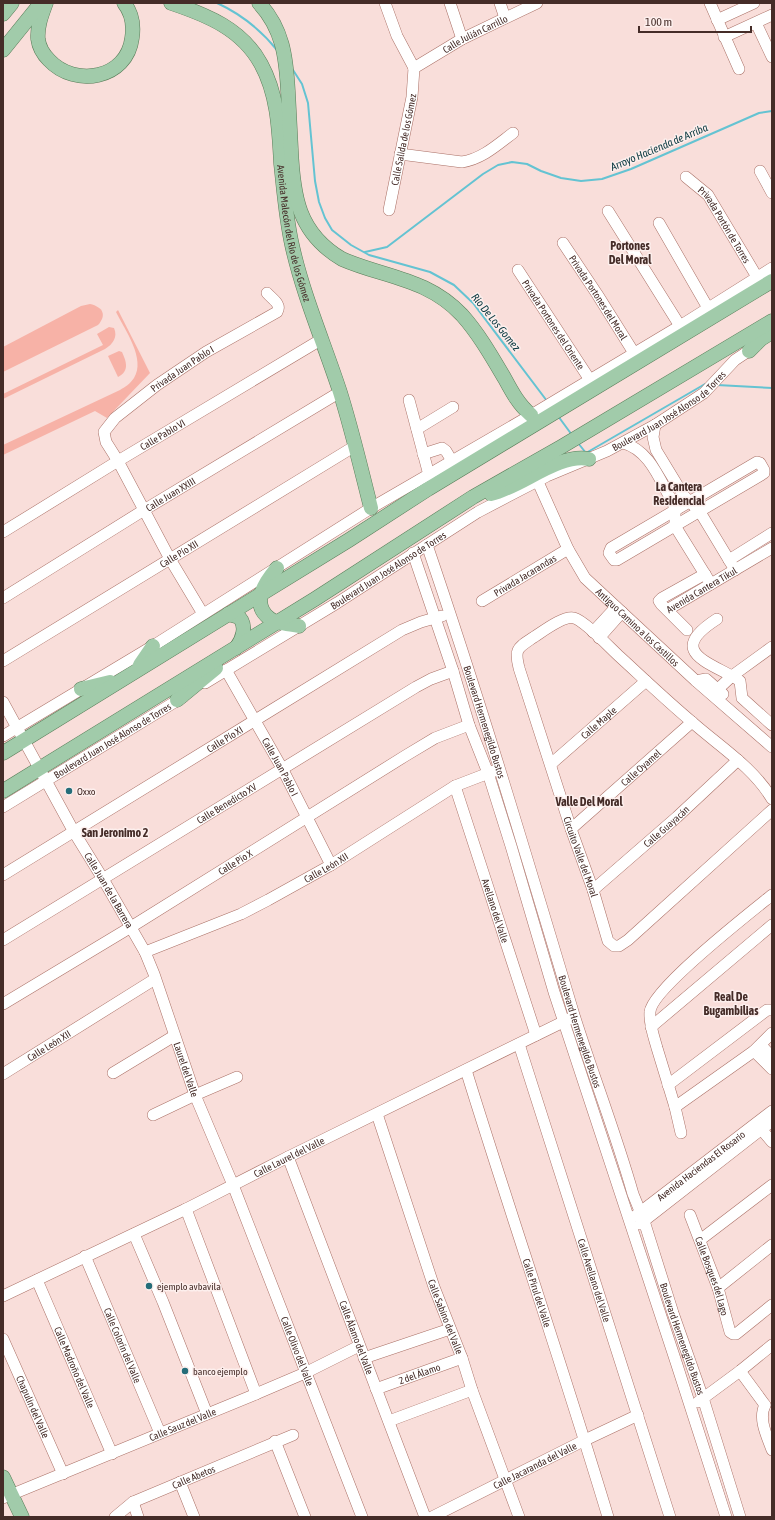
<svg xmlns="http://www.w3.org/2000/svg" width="775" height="1520" font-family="'Asap Condensed',sans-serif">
<rect width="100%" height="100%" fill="#f9deda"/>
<!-- green -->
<g fill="#f7b2a7">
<path d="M90,304C103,307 107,315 98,325L3,372V347L81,306Z"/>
<path d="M118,310L150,373L107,418L95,411L3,455V445L120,390C125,387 130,384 134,378C146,359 125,330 116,312Z"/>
<path d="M109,327L114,328C118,337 113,344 105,349L3,399V394L103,345L97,334Z"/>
<path d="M119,351L122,352C126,361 130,371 118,377L108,356Z"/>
</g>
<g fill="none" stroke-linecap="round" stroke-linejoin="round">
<!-- stream -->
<g stroke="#64c3d2" stroke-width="2">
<path d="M217,3C241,14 260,29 277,50"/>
<polyline points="293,70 302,84 308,103 315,181 319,202 325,218 332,230 351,245 369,255 430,272 454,285 473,303 547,401"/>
<polyline points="365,252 387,247 483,174 498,165 512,162 527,164 541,171 561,178 581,181 602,179 631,169 759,113 772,111"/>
<polyline points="717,385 772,388"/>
<polyline points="558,416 572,435"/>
<polyline points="578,443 586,453 705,384"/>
</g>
<!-- minor casing -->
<g stroke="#aa7066" stroke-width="12">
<g id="minor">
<polyline points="385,3 397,36 414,68"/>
<polyline points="450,3 462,39"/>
<polyline points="500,3 505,18"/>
<polyline points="710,3 739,69"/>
<polyline points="717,20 754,3"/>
<polyline points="756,23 772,57"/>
<polyline points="724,37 772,15"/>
<path id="s1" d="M414,68L462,39L537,3"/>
<path d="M400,154L462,162C482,159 497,145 513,133"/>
<polyline points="760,171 772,193"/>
<path id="s2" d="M686,177L708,195L757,277"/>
<path id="s3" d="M389,210L412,97L414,68"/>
<polyline points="608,211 680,326"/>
<polyline points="659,223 708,308"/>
<path id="s4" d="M563,243L597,294L634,353"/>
<path id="s5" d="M518,270L590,380"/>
<polyline points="409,400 429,475"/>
<polyline points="655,425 653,437 656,450 684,496 700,512 735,570"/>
<polyline points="417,429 453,407"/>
<path d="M623,443C650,450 660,481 673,503L675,510V526L711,584"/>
<polyline points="423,454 442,448 446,451 452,461"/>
<polygon points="757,462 760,463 764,470 764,473 761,475 617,560 614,560 609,553 611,548"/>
<path id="s6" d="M538,482L568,549L585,578L696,681L772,747"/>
<path id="s7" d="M3,532L118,461L322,339"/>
<path id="s8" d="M427,545C480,700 527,858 574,1015C593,1075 616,1134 633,1194L644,1221L673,1313L703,1398L740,1517"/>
<polyline points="413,553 453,671 469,725 488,773 511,846 554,992 676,1362 726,1517"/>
<polyline points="729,560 772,533"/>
<path id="s9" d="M3,598L144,510L340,392"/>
<path id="s10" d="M482,601L568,549"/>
<path id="s11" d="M667,610L772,548"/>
<path id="s12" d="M203,614L170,559L118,461L106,442L104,432L115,418L157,385L206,352L277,312C282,304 272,299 267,293"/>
<path d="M717,619C664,653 711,662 740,681L742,698L772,725"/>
<polyline points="687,630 661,604 659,601 662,598 705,574"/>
<polyline points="593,632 616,607"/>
<polyline points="599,638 622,612"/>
<path id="s13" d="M3,661L355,446"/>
<path id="s14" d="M226,670L283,770L331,865"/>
<polyline points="696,681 706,679 723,694"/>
<path id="s15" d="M205,683L337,603L478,512L547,476L607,451L655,425L704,393L735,360L756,346"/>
<polyline points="718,689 732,676 772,647"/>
<path id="s16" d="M3,702L74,832L103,879L145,952L154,974L195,1095L233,1185L362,1517"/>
<polyline points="3,736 153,646 371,508 533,414 680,326 772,268"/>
<path id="s17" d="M551,764L646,681"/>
<path id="s18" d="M455,786L536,1035"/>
<path id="s19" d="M772,799C753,767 719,746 692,722C667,701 644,679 620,657C610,648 585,621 574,618C564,615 542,632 534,637C518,648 514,648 519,668L571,829L593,890L608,941L614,946H619L628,940L772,810"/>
<path id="s20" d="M3,807L183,697"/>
<path id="s21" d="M571,829L692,722"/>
<path id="s22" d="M3,875L402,630L421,622L442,616"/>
<path id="s23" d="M593,890L677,817L738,760"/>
<path d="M772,895C751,912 651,990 650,1012C649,1024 654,1037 657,1048C663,1068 669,1087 675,1107L754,1051L772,1033"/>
<path id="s24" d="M3,940L416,687L431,679L453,671"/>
<path id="s25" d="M145,952L241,914L268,900L331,865L455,786L494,771"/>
<path id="s26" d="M3,1004L131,927L405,756L435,738L469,725"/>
<polyline points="651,1027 772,925"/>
<path id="s27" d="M519,1044L670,1517"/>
<polyline points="761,1045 772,1057"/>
<polyline points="754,1051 772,1069"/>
<path id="s28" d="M466,1070C512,1219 563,1367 608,1517"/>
<polyline points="113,1073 174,1036"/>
<path id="s29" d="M3,1074L155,979"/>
<polyline points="668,1085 767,1010 772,1010"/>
<polyline points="675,1107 681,1133"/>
<path id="s30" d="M377,1114L434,1287L462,1358L472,1390L519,1517"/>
<polyline points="153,1115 195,1095 237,1077"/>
<polyline points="757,1124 772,1142"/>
<path id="s31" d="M288,1157L425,1517"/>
<polyline points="186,1209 256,1394"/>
<path id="s32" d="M690,1215L718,1288L730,1332L733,1334H736L772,1305"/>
<path id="s33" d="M635,1216L772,1111"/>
<polyline points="640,1224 772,1121"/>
<polyline points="134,1234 163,1302 207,1414"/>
<polyline points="700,1240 772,1185"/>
<path id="s34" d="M85,1256L160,1433"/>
<path id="s35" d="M37,1280L112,1454"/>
<polyline points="718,1288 772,1245"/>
<path id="s36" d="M3,1296L186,1209L288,1157L569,1019"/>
<path id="s37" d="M3,1339L63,1474"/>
<polyline points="364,1358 450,1329"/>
<polyline points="740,1371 765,1405"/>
<path id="s38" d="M376,1389L462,1358"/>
<polyline points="698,1402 740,1371 772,1345"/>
<path d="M765,1405C758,1419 767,1436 772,1450"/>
<polyline points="389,1421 472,1390"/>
<polyline points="275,1441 305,1517"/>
<polyline points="180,1482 194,1517"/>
<path id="s39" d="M3,1498L256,1394L305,1373L359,1346"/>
<polyline points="133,1502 138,1517"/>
<path id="s40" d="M115,1517L133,1502L293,1435"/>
<path id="s41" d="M432,1517L585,1440L638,1415"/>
</g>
</g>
<!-- major casing -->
<g stroke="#587d58" stroke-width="15">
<g id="major">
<path d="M46,3C42,14 37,26 38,39C39,47 43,54 49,60C75,88 127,79 132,38C134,25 132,13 124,3"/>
<path id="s42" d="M171,3C207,15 242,29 261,64C278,95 279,130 281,164C284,191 286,218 292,245C303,295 324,343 340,392C352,430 361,469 371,508"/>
<path d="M259,3C283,29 286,57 288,91C289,110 290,129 291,149C293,196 298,233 342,259C386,278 427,278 462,315C479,334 492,357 505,379C512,392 519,405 531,415"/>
<polyline points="3,14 12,3"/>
<polyline points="3,50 41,3"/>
<polyline points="749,351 761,339 772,332"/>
<path d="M491,494C522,487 558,453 589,459"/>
<path d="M277,568C266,581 250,603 269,618C276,624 290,624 299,626"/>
<path d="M228,614L239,617C247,626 243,639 236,648"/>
<polyline points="140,665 153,646"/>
<polyline points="81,689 110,682"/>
<polyline points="177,700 216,668"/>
<polyline points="3,753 349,540 428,489 772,281"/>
<polyline points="3,791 315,599 473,497 561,447 772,321"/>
<polyline points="3,1477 22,1517"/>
</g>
</g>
<!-- minor -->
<use href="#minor" stroke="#fff" stroke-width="11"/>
<!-- major -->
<use href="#major" stroke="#a1cbaa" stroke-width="14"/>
</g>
<!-- markers -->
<g fill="#256d79" stroke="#fdefed" stroke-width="1.5">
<circle cx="69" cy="791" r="4"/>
<circle cx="149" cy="1286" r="4"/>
<circle cx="185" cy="1371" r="4"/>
</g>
<g text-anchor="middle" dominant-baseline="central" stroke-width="3" stroke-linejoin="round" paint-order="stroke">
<!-- street labels -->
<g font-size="10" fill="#452c28" stroke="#fdefed">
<text stroke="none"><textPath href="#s1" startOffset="70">Calle Julián Carrillo</textPath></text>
<text stroke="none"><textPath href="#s3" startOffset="72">Calle Salida de los Gómez</textPath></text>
<text stroke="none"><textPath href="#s2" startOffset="62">Privada Portón de Torres</textPath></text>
<text stroke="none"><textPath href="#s42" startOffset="285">Avenida Malecón del Río de los Gómez</textPath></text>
<text stroke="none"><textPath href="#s4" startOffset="65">Privada Portones del Moral</textPath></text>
<text stroke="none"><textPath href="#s5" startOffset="65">Privada Portones del Oriente</textPath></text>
<text stroke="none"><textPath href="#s12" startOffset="309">Privada Juan Pablo I</textPath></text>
<text stroke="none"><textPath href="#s15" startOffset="539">Boulevard Juan José Alonso de Torres</textPath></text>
<text stroke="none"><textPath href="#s7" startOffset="187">Calle Pablo VI</textPath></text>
<text stroke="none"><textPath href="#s9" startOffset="197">Calle Juan XXIII</textPath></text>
<text stroke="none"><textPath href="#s13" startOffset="206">Calle Pío XII</textPath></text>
<text stroke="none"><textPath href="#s15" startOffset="215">Boulevard Juan José Alonso de Torres</textPath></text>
<text stroke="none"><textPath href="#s10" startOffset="50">Privada Jacarandas</textPath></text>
<text stroke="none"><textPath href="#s11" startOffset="40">Avenida Cantera Tikul</textPath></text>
<text stroke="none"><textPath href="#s6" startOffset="179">Antiguo Camino a los Castillos</textPath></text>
<text stroke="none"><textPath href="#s8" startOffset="186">Boulevard Hermenegildo Bustos</textPath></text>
<text stroke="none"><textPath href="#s17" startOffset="63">Calle Maple</textPath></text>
<text stroke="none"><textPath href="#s20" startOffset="128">Boulevard Juan José Alonso de Torres</textPath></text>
<text stroke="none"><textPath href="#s22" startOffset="260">Calle Pío XI</textPath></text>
<text stroke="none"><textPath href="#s14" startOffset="111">Calle Juan Pablo I</textPath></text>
<text stroke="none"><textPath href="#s21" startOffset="93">Calle Oyamel</textPath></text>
<text stroke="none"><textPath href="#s24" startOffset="262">Calle Benedicto XV</textPath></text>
<text stroke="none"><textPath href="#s23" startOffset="97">Calle Guayacán</textPath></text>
<text stroke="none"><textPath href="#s19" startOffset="552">Circuito Valle del Moral</textPath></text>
<text stroke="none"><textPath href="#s26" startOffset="272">Calle Pío X</textPath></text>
<text stroke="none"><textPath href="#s25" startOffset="200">Calle León XII</textPath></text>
<text stroke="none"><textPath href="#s16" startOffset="216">Calle Juan de la Barrera</textPath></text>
<text stroke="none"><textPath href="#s18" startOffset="131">Avellano del Valle</textPath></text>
<text stroke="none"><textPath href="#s8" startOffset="510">Boulevard Hermenegildo Bustos</textPath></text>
<text stroke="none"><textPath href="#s29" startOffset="54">Calle León XII</textPath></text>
<text stroke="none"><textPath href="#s16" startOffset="412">Laurel del Valle</textPath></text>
<text stroke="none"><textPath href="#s36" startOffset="318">Calle Laurel del Valle</textPath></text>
<text stroke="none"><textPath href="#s33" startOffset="83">Avenida Haciendas El Rosario</textPath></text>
<text stroke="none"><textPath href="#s32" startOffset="65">Calle Bosques del Lago</textPath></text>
<text stroke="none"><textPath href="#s27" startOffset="248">Calle Avellano del Valle</textPath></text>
<text stroke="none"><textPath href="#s28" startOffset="234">Calle Pirul del Valle</textPath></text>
<text stroke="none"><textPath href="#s30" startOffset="214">Calle Sabino del Valle</textPath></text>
<text stroke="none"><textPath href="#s31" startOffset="193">Calle Álamo del Valle</textPath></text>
<text stroke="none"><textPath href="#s8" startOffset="834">Boulevard Hermenegildo Bustos</textPath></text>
<text stroke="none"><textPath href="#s34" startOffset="97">Calle Colorín del Valle</textPath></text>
<text stroke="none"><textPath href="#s16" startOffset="715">Calle Olivo del Valle</textPath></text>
<text stroke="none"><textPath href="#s35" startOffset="95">Calle Madroño del Valle</textPath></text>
<text stroke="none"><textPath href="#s38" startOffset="46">2 del Álamo</textPath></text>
<text stroke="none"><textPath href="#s37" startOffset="74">Chapulin del Valle</textPath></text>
<text stroke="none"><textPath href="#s39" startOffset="194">Calle Sauz del Valle</textPath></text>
<text stroke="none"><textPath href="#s41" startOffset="115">Calle Jacaranda del Valle</textPath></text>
<text stroke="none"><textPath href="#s40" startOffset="89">Calle Abetos</textPath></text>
</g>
<!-- poi labels -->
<g font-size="10" fill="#452c28" stroke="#fdefed" text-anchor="start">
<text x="77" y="791">Oxxo</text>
<text x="157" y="1286">ejemplo avbavila</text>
<text x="193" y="1371">banco ejemplo</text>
</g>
<!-- water labels -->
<g font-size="11" font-style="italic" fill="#09383f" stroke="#fdefed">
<text transform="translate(659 147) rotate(-23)">Arroyo Hacienda de Arriba</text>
<text transform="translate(496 322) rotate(51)">Rio De Los Gomez</text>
</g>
<!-- quarter labels -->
<g font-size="12" font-weight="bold" fill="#452c28" stroke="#fdefed">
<text x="630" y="246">Portones<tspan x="630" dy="14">Del Moral</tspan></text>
<text x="679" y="487">La Cantera<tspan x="679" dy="14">Residencial</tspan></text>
<text x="589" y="802">Valle Del Moral</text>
<text x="115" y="833">San Jeronimo 2</text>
<text x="731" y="997">Real De<tspan x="731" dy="14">Bugambilias</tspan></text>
</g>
</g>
<!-- border -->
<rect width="775" height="1520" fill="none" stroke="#452c28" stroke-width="8"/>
<!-- scale -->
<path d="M639 26v6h112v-6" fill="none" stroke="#452c28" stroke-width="2"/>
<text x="645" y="26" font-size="12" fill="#452c28" stroke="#fdefed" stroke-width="3" paint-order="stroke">100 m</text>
</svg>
